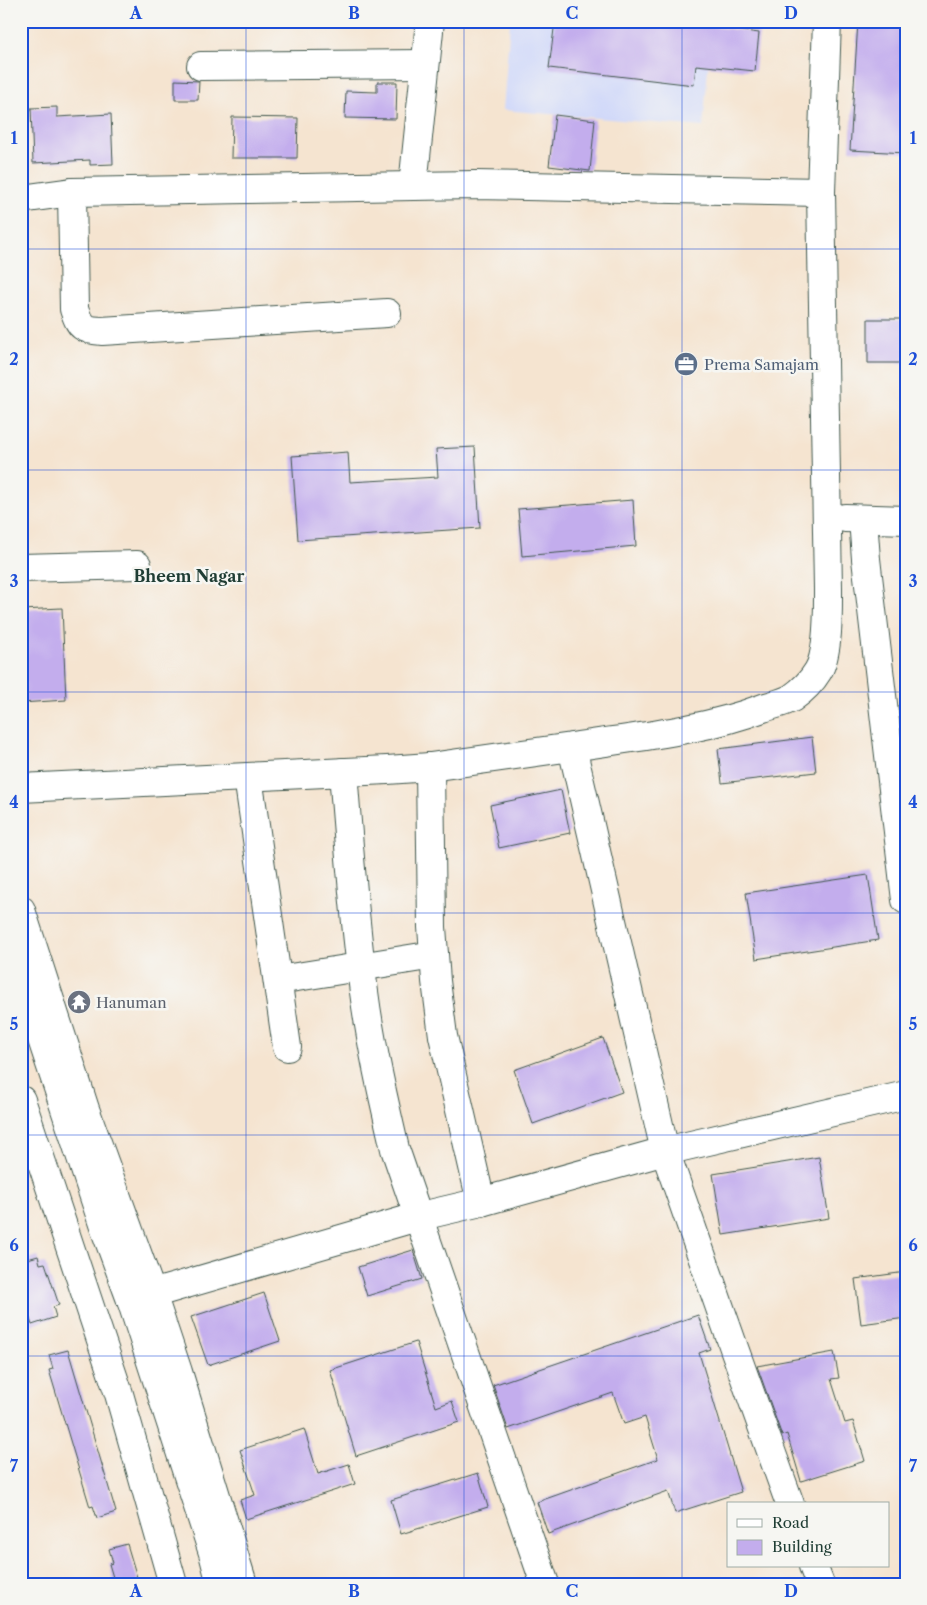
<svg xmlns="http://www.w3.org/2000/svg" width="927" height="1605" font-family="'Libre Caslon Text',serif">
<rect width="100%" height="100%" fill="#f6f6f2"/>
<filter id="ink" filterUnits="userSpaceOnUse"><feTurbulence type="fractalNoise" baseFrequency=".02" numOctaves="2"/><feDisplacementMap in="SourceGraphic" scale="10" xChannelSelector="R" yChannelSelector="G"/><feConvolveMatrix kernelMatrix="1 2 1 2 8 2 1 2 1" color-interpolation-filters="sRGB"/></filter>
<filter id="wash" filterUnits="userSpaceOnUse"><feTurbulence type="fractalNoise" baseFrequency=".0096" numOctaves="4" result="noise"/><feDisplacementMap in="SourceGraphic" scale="20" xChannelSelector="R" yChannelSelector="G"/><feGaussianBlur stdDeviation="1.12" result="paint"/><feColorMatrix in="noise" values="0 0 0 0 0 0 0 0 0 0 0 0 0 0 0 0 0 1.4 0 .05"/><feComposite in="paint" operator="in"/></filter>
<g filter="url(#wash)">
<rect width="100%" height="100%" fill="#f5e4d0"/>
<!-- built -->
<polygon fill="#d1d9f9" points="510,21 712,21 703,127 503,110"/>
<g id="blocks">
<!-- building -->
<g fill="#c3aded">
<polygon points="555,21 701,21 701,25 759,33 755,71 696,65 694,85 549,68"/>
<polygon points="858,21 906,21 906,153 850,150"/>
<polygon points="175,80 199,81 198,100 175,100"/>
<polygon points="377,82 397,82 396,119 345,118 346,91 377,92"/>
<polygon points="57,107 57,117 111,114 113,164 90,165 90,160 33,163 31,108"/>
<polygon points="555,115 595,120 590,171 549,166"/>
<polygon points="232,117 298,118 297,158 231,158"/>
<rect x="868" y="319" width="38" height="44"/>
<polygon points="475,447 480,528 298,540 292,456 348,452 350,482 438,477 436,449"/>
<polygon points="633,500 636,546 522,556 518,509"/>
<polygon points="62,608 66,700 21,703 21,610"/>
<polygon points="812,737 816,772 722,783 718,749"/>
<polygon points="561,790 570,833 499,848 490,805"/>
<polygon points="868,875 878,940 756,959 746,893"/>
<polygon points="603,1038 622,1092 533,1124 514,1070"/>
<polygon points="819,1157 829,1218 723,1235 713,1174"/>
<polygon points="413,1250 422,1279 367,1296 358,1267"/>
<polygon points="38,1256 40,1264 45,1263 59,1305 53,1307 56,1317 32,1325 25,1304 21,1305 21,1261"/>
<polygon points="906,1272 906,1318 861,1324 855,1279"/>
<polygon points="264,1293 280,1341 208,1365 191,1317"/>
<polygon points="698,1315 710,1349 699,1353 741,1492 675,1513 668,1491 548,1534 537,1502 658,1459 645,1417 624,1424 613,1393 508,1429 493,1385"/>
<polygon points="416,1342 436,1407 452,1401 459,1422 356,1456 330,1370"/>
<polygon points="68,1350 116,1512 97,1518 93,1506 90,1507 49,1370 53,1369 49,1355"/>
<polygon points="834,1352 839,1378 831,1379 845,1423 853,1421 865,1461 801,1481 787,1434 782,1436 757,1366"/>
<polygon points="304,1429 318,1474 349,1464 355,1484 246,1519 240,1500 255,1495 240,1450"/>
<polygon points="478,1473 488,1507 401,1534 391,1500"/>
<polygon points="127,1544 139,1584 115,1584 109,1564 113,1563 109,1549"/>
</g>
</g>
</g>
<g filter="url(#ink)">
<use href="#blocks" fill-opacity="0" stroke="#3f564b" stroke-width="1"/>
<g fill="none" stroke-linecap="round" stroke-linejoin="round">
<!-- minor casing -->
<g stroke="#3f564b" stroke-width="30">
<g id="minor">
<polyline points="430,21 413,186 475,185 821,192"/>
<polyline points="201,66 425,64"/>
<path d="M72,192L74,309C80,327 83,330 102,331L387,313"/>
<polyline points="21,199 72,192 413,186"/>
<polyline points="845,518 906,520"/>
<polyline points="863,519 866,559 906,900"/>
<polyline points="21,568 137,565"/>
<path d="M572,747C636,737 702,731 763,708C772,705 783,703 792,698C802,691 812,681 818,671C829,653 828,609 828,588L821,192L827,21"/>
<polyline points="430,767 432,927 436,981 443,1036 481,1202"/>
<path d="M343,772C349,846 354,919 364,992C371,1045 383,1097 395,1149L545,1584"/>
<polyline points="248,777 287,1047"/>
<polyline points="21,788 387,770 430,767 572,747 665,1151 734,1348 790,1504"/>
<polyline points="278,980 434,955"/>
<polyline points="21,1100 119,1394 173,1584"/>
<polyline points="131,1300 417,1217 481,1202 665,1151 906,1095"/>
<polyline points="813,1566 820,1584"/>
</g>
</g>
<!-- major casing -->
<g stroke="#3f564b" stroke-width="30">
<g id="major">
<polyline points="21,910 85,1109 152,1294 178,1372 243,1584"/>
<polyline points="21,976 104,1227 131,1300 213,1553 221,1584"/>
</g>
</g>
<!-- minor -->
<use href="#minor" stroke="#fff" stroke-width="28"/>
<!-- major -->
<use href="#major" stroke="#fff" stroke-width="28"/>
</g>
</g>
<!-- grid -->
<path fill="none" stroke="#1d4ed8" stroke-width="1" stroke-opacity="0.55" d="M246,21V1584M464,21V1584M682,21V1584M21,249H906M21,470H906M21,692H906M21,913H906M21,1135H906M21,1356H906"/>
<!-- icons -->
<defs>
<g id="office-disc" transform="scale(1.25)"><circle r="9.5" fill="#5c6f8a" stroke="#f6f6f2"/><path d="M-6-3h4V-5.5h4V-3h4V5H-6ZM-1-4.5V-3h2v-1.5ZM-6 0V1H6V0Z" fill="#fff"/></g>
<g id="temple-disc" transform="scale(1.25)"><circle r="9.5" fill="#6b7280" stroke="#f6f6f2"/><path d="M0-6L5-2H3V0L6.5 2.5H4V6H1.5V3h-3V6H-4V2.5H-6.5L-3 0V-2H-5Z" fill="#fff"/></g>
</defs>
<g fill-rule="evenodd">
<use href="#office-disc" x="686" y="364"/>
<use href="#temple-disc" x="79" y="1002"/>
</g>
<g text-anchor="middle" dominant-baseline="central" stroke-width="5" stroke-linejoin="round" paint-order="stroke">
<!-- service labels -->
<g font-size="15" fill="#4e5e75" stroke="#f6f6f2" text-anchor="start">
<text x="704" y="364">Prema Samajam</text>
</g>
<!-- worship labels -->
<g font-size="15" fill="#5b616d" stroke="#f6f6f2" text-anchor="start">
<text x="96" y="1002">Hanuman</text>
</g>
<!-- neighbourhood labels -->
<g font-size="16" font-weight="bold" fill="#1f3d34" stroke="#f6f6f2">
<text x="189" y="576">Bheem Nagar</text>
</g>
</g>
<!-- margin -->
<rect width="927" height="1605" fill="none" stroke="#f6f6f2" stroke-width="55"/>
<!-- legend -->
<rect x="727" y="1502" width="162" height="65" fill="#f6f6f2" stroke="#a0aca6"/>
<rect x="737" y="1519" width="25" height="8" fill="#ffffff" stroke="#a0aca6"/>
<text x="772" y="1528" font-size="15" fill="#1f3d34">Road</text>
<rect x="737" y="1540" width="25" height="15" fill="#c3aded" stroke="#a0aca6"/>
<text x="772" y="1552" font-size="15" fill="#1f3d34">Building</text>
<rect x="28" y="28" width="872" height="1550" fill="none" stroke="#1d4ed8" stroke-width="2"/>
<g font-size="16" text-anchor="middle" font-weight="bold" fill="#1d4ed8">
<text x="136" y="19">A</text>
<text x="354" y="19">B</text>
<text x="572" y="19">C</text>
<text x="791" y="19">D</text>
<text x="14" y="144">1</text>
<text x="913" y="144">1</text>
<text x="14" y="365">2</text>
<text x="913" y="365">2</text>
<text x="14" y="587">3</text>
<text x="913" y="587">3</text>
<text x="14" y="808">4</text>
<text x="913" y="808">4</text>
<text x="14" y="1030">5</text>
<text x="913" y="1030">5</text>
<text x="14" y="1251">6</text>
<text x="913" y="1251">6</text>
<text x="14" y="1472">7</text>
<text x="913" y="1472">7</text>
<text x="136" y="1597">A</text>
<text x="354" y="1597">B</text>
<text x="572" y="1597">C</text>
<text x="791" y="1597">D</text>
</g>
</svg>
